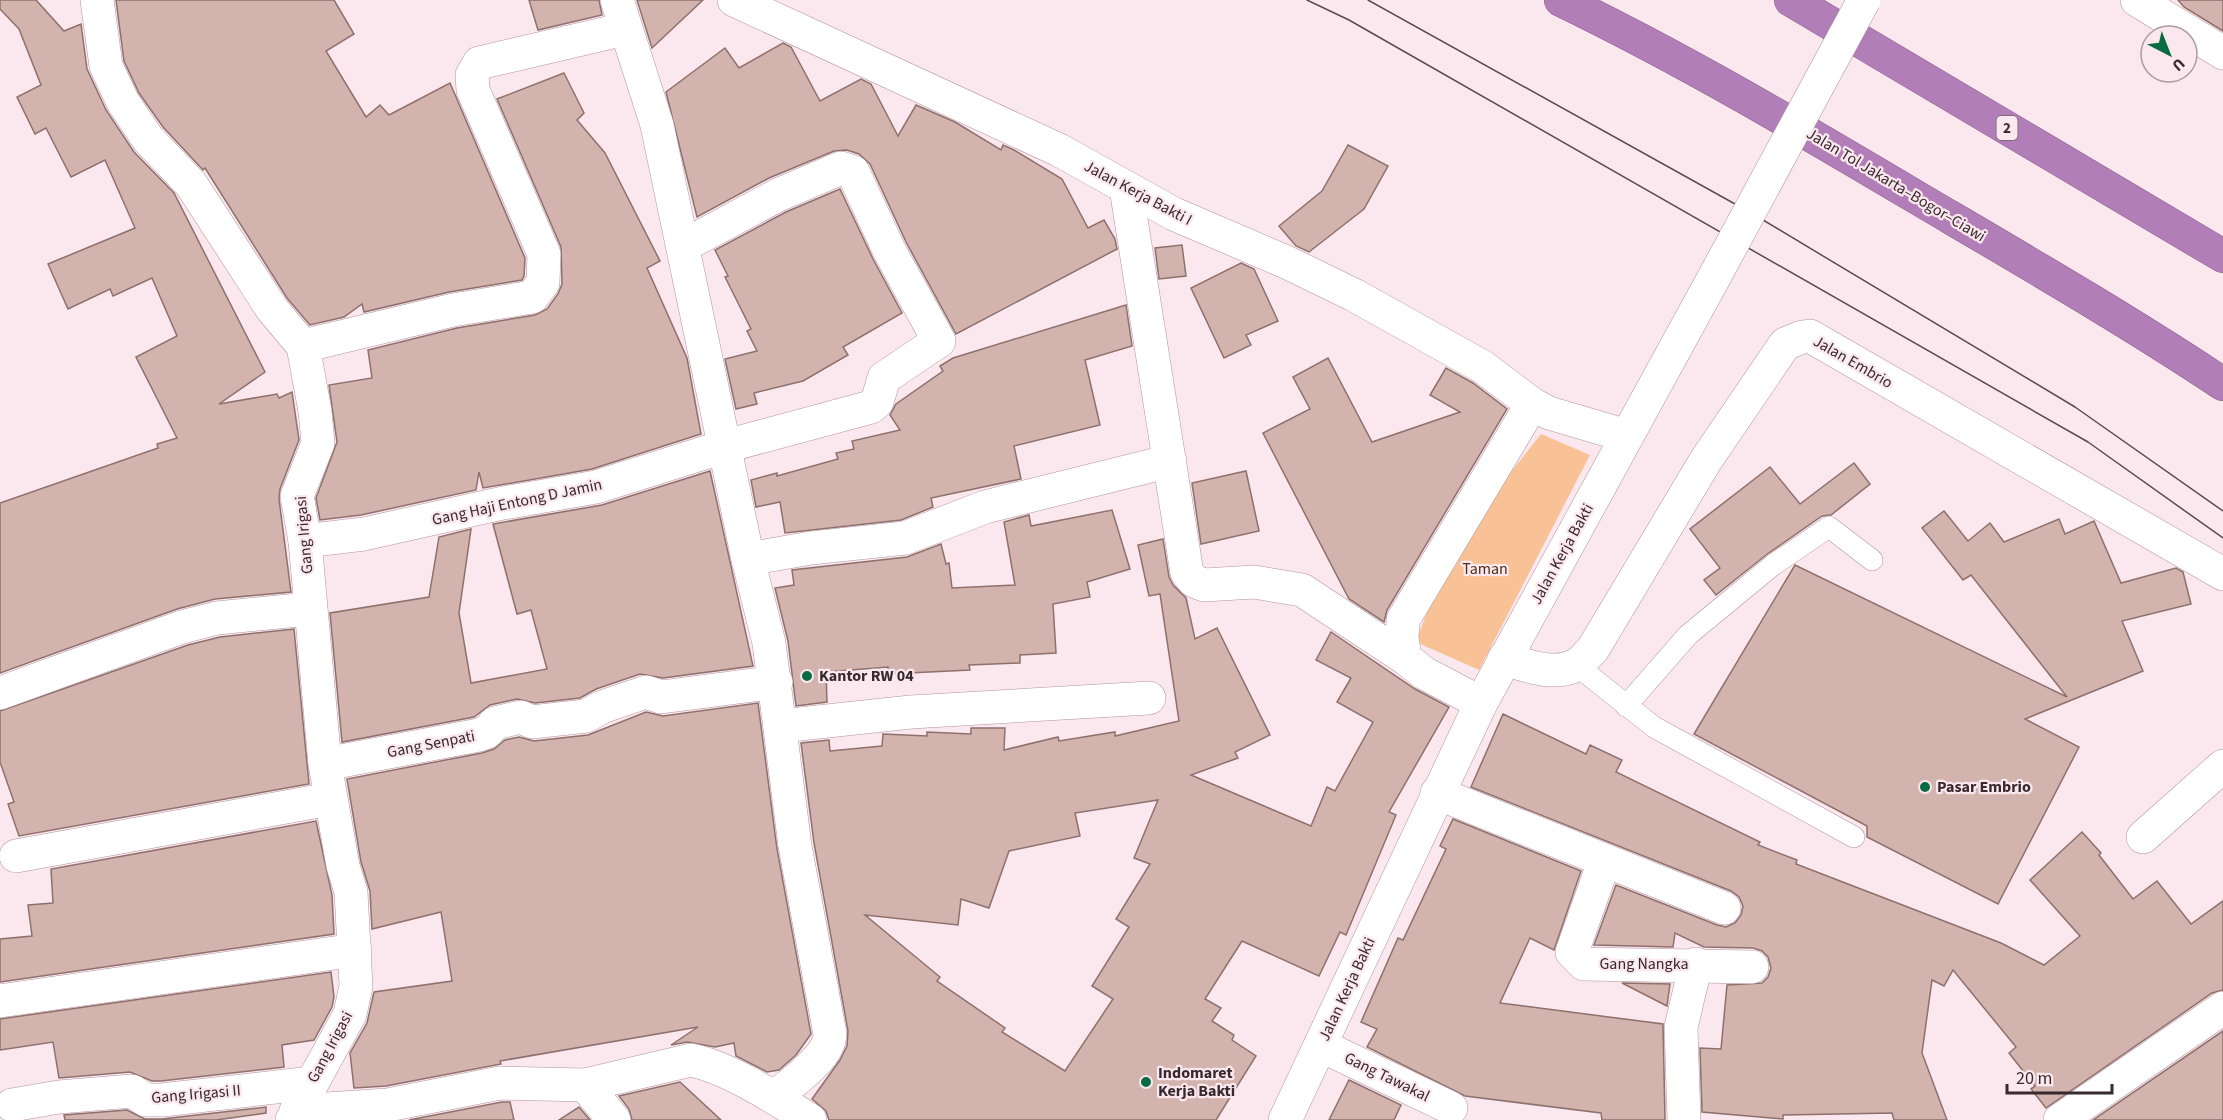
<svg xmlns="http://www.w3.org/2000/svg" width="2223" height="1120" font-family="'Source Sans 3',sans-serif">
<rect width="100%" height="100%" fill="#fbe7ee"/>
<!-- green -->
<polygon fill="#f8c296" points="1541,434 1590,455 1479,670 1416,642 1450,549"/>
<!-- building -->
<g fill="#d3b3ae" stroke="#8e706c" stroke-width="1.5" fill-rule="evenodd">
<polygon points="0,0 36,0 64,31 81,24 87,69 106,110 134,152 174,193 265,372 219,404 277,394 279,398 292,392 299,440 280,489 279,499 291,592 215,599 177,609 0,673 0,503 158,448 157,444 177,438 136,357 177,336 152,278 113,296 110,289 68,309 48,264 135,228 105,160 71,177 46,128 35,134 17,97 41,85 19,29 0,9"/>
<polygon points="116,0 334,0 354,34 326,51 366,117 380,105 389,115 450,83 525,258 524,276 522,280 449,292 364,312 362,304 344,317 310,325 287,298 205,168 203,170 163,127 139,93 124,61"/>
<polygon points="529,0 599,0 602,15 538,30"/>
<polygon points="637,0 703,0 652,48"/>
<polygon points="2178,0 2223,0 2223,31 2184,7"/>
<polygon points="783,43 791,47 820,101 861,79 871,84 898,136 916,105 955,122 1001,150 1003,145 1014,150 1062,179 1088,228 1104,220 1115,239 1117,249 956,334 906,242 870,164 859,154 847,150 834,151 769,178 697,217 666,92 725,48 739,68"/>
<polygon points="564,73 584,113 577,120 605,153 660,261 647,268 687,358 701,434 592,469 483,488 479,472 476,490 361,515 320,520 316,498 337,442 329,385 372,378 368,350 457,328 535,315 547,309 558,294 562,284 561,247 497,99"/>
<polygon points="1348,145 1388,166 1364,209 1309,252 1296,246 1279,226 1322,191"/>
<polygon points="840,189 873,259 902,313 843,347 848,355 803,381 754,393 757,404 736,409 725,359 757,351 747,331 751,329 725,277 728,276 715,250 786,212"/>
<polygon points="1182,245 1186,276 1159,279 1155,248"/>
<polygon points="1241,263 1254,269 1278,321 1246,335 1251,345 1224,358 1191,288"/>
<polygon points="1126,305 1132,346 1085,360 1100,425 1014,446 1021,479 931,498 933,507 901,520 785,533 780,502 756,507 751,480 777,473 777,476 838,459 836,453 854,449 852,441 900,430 890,415 896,404 943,371 940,366 953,358"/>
<polygon points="1328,358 1372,442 1460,412 1430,395 1446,368 1473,383 1507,409 1387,610 1384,622 1349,599 1263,433 1310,409 1293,377"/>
<polygon points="1854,463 1870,484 1831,515 1822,516 1766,555 1716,595 1704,580 1720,568 1690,529 1770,467 1800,504"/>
<polygon points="710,471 753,666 663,678 640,674 596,689 580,698 535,703 517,699 490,705 474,717 342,742 330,613 429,597 439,537 471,529 459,613 471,683 547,669 531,610 517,614 493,524 602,505"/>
<polygon points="1246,471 1259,531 1201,544 1192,483"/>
<polygon points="1112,510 1130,569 1087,582 1090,597 1053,604 1056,653 1020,655 1020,663 969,665 970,670 888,674 888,667 826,672 827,702 796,706 788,641 775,588 794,585 792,570 907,557 941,544 946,564 949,563 952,588 1015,585 1004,522 1029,515 1031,526"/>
<polygon points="1944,511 1968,541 1990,523 2004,542 2059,519 2065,534 2094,521 2121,583 2176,568 2183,572 2191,604 2122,621 2143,671 2025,719 2079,747 1998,904 1867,837 1867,826 1694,734 1795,565 2067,697 1971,575 1963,580 1922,528"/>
<path d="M1163,539L1169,577L1173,585L1186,598L1195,639L1217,628L1270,735L1235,752L1238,758L1191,775L1311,826L1327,787L1335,791L1373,722L1337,702L1351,678L1316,660L1331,632L1415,689L1449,707L1389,812L1396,815L1346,935L1340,932L1319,976L1242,941L1205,999L1221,1008L1212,1021L1234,1035L1232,1040L1256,1056L1216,1120H829L826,1111L812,1099L840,1060L847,1046L848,1031L814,843L801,743L829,740L830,751L882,746L883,734L927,736V732L971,734V728H1005L1004,750L1058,737L1059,741L1115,732V736L1179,721L1160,594L1149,596L1138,545ZM1158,800L1134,858L1150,864L1116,919L1129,927L1092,986L1113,999L1065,1071L1002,1032L1005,1028L937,981L940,977L865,915L958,925L961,899L989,908L1009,851L1080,836L1075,813Z"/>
<polygon points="294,629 309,784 19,836 8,804 14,802 0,762 0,711 188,645 220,637"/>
<polygon points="758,703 777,849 811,1034 796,1055 779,1070 767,1072 736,1056 734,1043 715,1047 687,1042 671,1045 698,1027 500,1061 501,1064 386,1086 354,1088 350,1053 367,1023 374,992 452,981 441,912 372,929 370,891 361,862 347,779 482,753 494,749 505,740 519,737 534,741 588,735 646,712 663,716"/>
<polygon points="1503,714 1586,754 1590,745 1622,760 1616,772 1760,842 1758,845 1797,860 1796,864 2001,943 2044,965 2080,936 2030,880 2082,832 2101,853 2099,855 2133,899 2157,881 2191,924 2223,901 2223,990 2212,993 2046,1108 2031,1089 2035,1086 2009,1053 2016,1047 1953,970 1944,986 1932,980 1922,1053 1947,1120 1894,1120 1892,1113 1783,1115 1783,1119 1702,1112 1700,1048 1721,1049 1727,985 1762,983 1768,977 1771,968 1768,957 1762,951 1753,948 1704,947 1675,933 1673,947 1594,945 1616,885 1717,925 1726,927 1735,923 1741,915 1743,906 1739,897 1731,891 1471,787"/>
<polygon points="1453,819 1581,871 1554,950 1530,938 1500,1003 1663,1024 1665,1120 1602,1120 1601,1113 1465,1096 1367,1047 1377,1029 1361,1022 1398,938 1403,940 1446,849 1440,846"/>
<polygon points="316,821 332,895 334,934 0,982 0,939 32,936 28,905 53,903 51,869"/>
<polygon points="331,972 334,997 332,1007 314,1040 282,1045 284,1067 161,1081 152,1081 130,1072 59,1078 53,1042 0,1050 0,1019"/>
<polygon points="1622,983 1670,984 1667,1006"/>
<polygon points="2223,1031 2223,1120 2093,1120"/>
<polygon points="1349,1080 1401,1105 1394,1120 1329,1120"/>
<polygon points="680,1082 721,1120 632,1120 629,1109 619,1096"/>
<polygon points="502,1102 510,1102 514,1120 409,1120"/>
<polygon points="266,1107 266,1113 216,1120 65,1120 64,1115 127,1110 145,1119 162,1119"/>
<polygon points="579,1107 590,1120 559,1120"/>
</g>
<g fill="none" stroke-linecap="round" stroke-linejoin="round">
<!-- service casing -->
<g stroke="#b2949f" stroke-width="22">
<g id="service">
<polyline points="1576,665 1654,727 1854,837"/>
<polyline points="1626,706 1688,635 1773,565 1829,527 1872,560"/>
</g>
</g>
<!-- minor casing -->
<g stroke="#b2949f" stroke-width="34">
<g id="minor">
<polyline points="97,0 106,66 123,102 148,139 191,184 272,309 303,346 315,411 318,443 297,496 305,541 325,764 343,866 351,892 356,986 350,1014 292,1120"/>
<path d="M617,0L657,125L748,559L769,643L795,846L830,1034C830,1057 792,1082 775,1097"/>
<polyline points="734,0 1059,150 1174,214 1286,262 1354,295 1483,367 1532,404 1549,413 1627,436"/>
<polyline points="2137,0 2223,53"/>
<polyline points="1126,188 1187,573 1194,581 1204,585 1254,582 1302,590 1405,658"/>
<polyline points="303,346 453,310 532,297 543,283 544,254 473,90 472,75 479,63 625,29"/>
<polyline points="305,541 364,534 503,503 596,487 726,446 871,407 877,402 884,378 939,341 889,250 853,172 841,168 778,195 683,246"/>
<polyline points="748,559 811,548 905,538 985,507 1170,461"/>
<path d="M1504,659C1526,665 1554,677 1576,665C1582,662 1588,654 1593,649L1706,460L1785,344L1802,337L1810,336L2223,574"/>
<polyline points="0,693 182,627 217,618 309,609"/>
<polyline points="1481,703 1424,673 1405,658 1402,638 1403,620 1532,404"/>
<polyline points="781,726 911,712 1149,698"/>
<polyline points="325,764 479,735 487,732 495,723 521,717 532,722 586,716 602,707 646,692 661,697 776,682"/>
<polyline points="1437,793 1724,908"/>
<polyline points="2143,837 2223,766"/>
<polyline points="16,856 330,799"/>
<polyline points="1604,862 1572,952 1584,964 1752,967"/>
<polyline points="0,1001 355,950"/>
<polyline points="1322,1046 1451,1108"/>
<polyline points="585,1085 614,1120"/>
<polyline points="12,1105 59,1097 132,1091 146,1100 162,1100 311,1083"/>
<path d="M296,1111L388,1105L500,1083L585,1085L691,1060C728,1067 778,1100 810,1120"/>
<polyline points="1684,1120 1681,1027 1696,964"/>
<polyline points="2060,1120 2223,1008"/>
</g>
</g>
<!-- tertiary casing -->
<g stroke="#b2949f" stroke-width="34">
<polyline id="tertiary" points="1285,1120 1481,703 1717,272"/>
</g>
<!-- motorway casing -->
<g stroke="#876188" stroke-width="34">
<g id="motorway">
<path d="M1561,0C1685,60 1803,130 1921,200C2023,260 2125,319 2223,384"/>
<polyline points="1791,0 2223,256"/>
</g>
</g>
<!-- service -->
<use href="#service" stroke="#fff" stroke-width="21"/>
<!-- minor -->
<use href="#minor" stroke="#fff" stroke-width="33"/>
<!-- tertiary -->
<use href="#tertiary" stroke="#fff" stroke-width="33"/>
<!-- motorway -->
<use href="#motorway" stroke="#b27eb8" stroke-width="33"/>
<!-- tram -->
<g stroke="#584b4f" stroke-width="1.5">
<polyline points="1307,0 1349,20 2088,442 2223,538"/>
<polyline points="1368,0 1753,214 2075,407 2223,511"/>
</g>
<!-- tertiary-bridge casing -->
<g stroke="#b2949f" stroke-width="34" stroke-linecap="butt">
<polyline id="tertiary-bridge" points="1717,272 1864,0"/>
</g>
<!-- tertiary-bridge -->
<use href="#tertiary-bridge" stroke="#fff" stroke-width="33"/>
</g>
<!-- markers -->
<g fill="#076c42" stroke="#fbe7ee" stroke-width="2">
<circle cx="807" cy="676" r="6"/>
<circle cx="1925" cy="787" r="6"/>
<circle cx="1146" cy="1082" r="6"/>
</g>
<g text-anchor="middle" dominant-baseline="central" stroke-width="4.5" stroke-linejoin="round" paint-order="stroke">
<!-- shield labels -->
<rect fill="#fbe7ee" stroke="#716368" stroke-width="1.5" x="1996.5" y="116" width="21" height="24" rx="4.5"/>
<g font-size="15" font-weight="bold" fill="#362a2e">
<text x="2007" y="128">2</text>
</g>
<!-- street labels -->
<g font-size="16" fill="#362a2e" stroke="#fbe7ee">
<text transform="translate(1896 185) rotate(31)">Jalan Tol Jakarta–Bogor–Ciawi</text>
<text transform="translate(1138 193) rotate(28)">Jalan Kerja Bakti I</text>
<text transform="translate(1853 362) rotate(30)">Jalan Embrio</text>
<text transform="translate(517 502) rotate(-12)">Gang Haji Entong D Jamin</text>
<text transform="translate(304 535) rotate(-95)">Gang Irigasi</text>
<text transform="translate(1562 554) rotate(-61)">Jalan Kerja Bakti</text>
<text transform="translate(431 744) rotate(-11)">Gang Senpati</text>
<text x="1644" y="964">Gang Nangka</text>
<text transform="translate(1347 989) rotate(-65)">Jalan Kerja Bakti</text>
<text transform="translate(330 1047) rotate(-62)">Gang Irigasi</text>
<text transform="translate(1387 1077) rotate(26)">Gang Tawakal</text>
<text transform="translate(196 1094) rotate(-5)">Gang Irigasi II</text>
</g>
<!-- park labels -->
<g font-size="16" fill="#4d2f14" stroke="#fbe7ee">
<text x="1485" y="569">Taman</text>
</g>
<!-- poi labels -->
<g font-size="16" font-weight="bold" fill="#362a2e" stroke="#fbe7ee" text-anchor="start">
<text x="819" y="676">Kantor RW 04</text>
<text x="1937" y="787">Pasar Embrio</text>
<text x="1158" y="1073">Indomaret<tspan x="1158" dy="18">Kerja Bakti</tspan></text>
</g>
</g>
<!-- north arrow -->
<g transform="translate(2169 54) rotate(138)"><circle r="28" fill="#fbe7ee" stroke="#ac9ba1" stroke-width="1.5"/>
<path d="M0-4.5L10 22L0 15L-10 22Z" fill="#076c42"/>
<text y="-9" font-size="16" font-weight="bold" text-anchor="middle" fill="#362a2e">U</text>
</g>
<!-- scale -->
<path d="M2007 1084v9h105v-9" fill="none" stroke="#362a2e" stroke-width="3"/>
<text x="2016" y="1084" font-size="18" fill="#362a2e" stroke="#fbe7ee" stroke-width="4.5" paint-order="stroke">20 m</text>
</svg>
